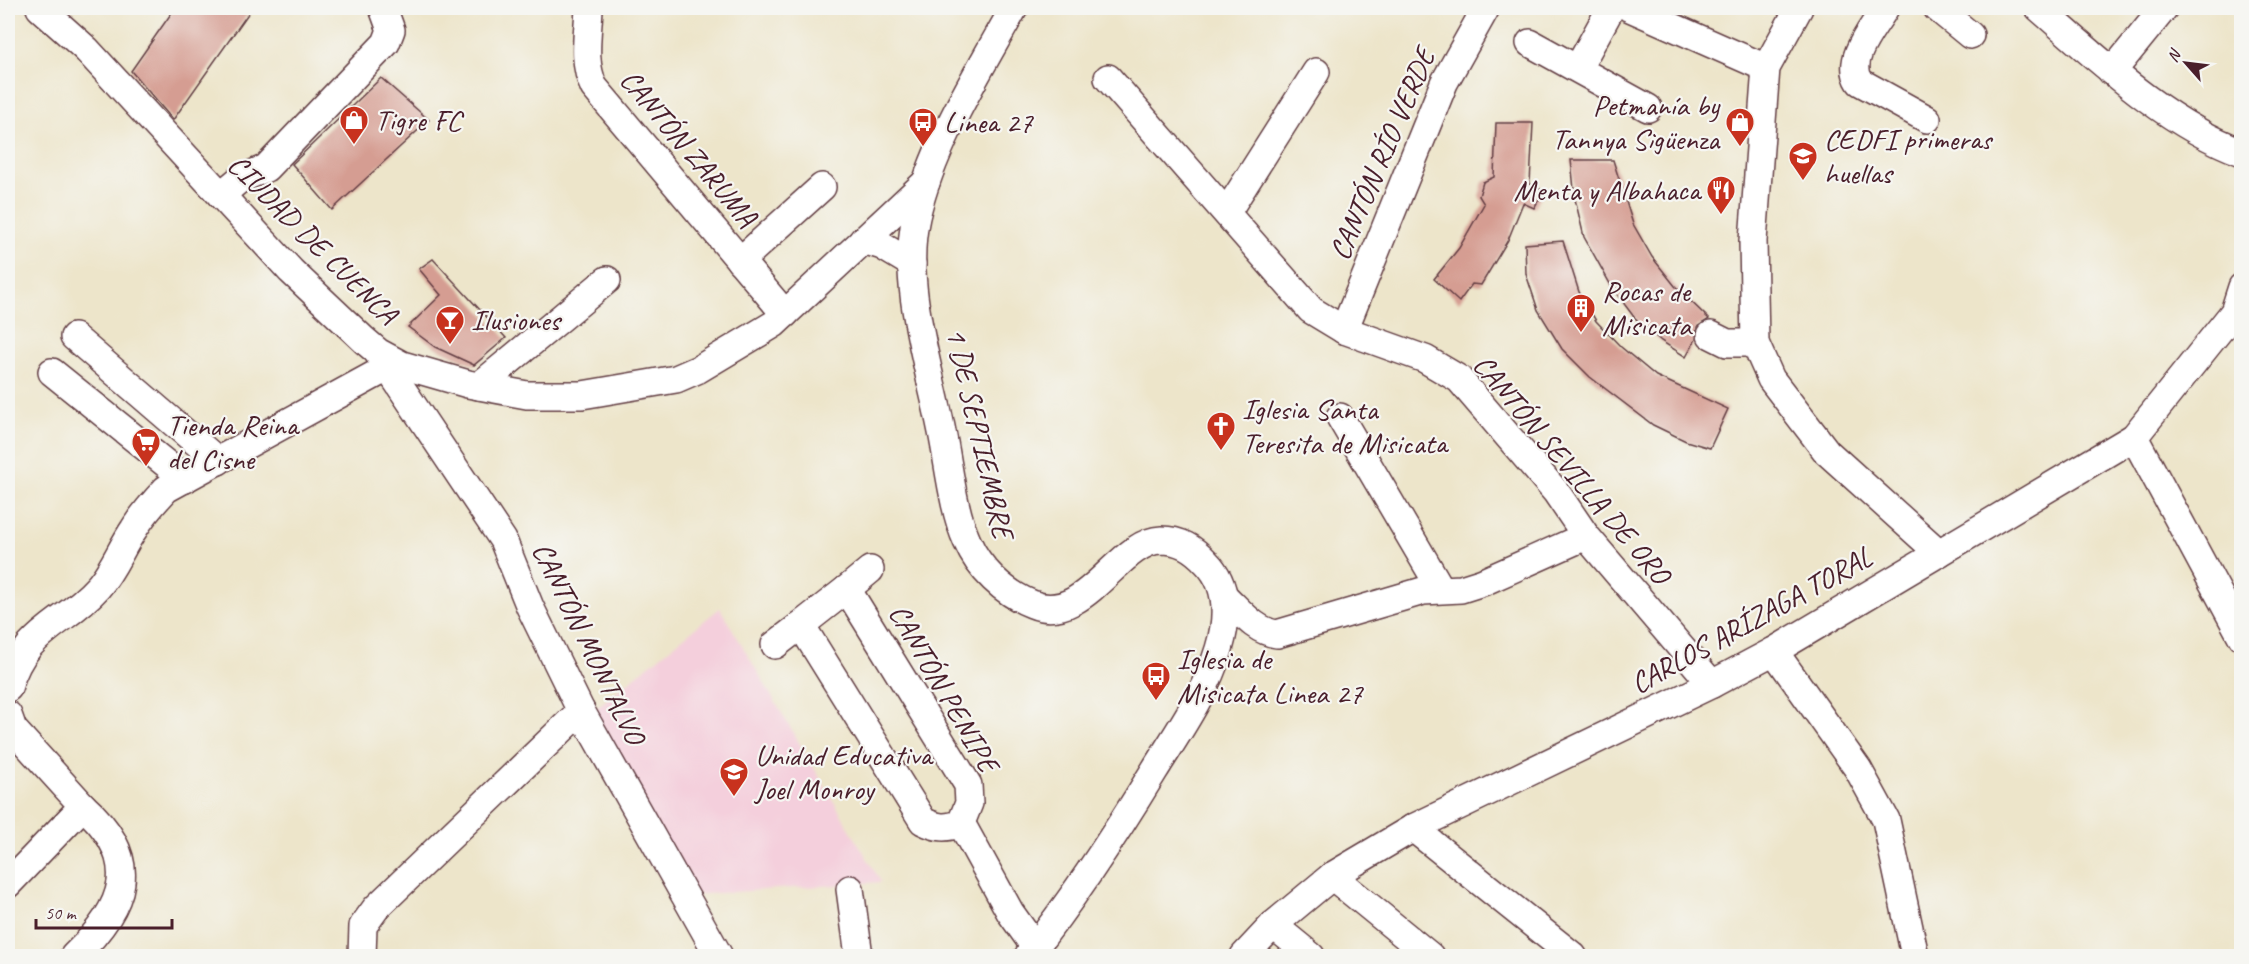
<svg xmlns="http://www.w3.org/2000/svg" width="2249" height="964" font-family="Caveat,sans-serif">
<rect width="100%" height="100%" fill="#f6f6f2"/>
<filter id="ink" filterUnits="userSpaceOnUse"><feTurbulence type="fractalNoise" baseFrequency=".0167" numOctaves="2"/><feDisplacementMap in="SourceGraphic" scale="12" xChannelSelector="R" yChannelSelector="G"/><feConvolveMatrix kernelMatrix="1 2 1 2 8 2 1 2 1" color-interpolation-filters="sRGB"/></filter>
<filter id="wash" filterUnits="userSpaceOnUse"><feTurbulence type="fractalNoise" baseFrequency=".008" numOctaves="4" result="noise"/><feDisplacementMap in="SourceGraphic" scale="24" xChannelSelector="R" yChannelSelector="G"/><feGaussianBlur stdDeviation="1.35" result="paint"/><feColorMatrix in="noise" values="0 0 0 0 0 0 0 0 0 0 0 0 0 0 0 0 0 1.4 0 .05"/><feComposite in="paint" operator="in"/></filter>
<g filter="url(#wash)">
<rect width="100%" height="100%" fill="#ede5ca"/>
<!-- built -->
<polygon fill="#f4cfdc" points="720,608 881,882 691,895 590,713"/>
<g id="blocks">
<!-- building -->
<g fill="#d59d92">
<polygon points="175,8 252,8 173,120 131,71"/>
<polygon points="381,78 429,120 332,210 292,164"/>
<polygon points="1496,123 1533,123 1530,184 1544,191 1534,208 1523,203 1508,240 1481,285 1472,284 1459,302 1434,279 1459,248 1484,204 1479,196 1483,182 1494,177"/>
<polygon points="1571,160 1613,160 1633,224 1652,257 1675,286 1709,319 1697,327 1696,339 1686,357 1661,341 1634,317 1613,289 1584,237 1575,199"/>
<polygon points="1563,241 1579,292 1596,321 1621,347 1656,376 1728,409 1710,448 1686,441 1653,425 1590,377 1562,349 1538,310 1526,274 1525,244"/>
<polygon points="433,259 506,338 474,365 435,347 408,327 441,295 419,269"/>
</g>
</g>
</g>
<g filter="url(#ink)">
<use href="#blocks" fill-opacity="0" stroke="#623d43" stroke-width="1.5"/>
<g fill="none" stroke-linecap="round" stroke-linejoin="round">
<!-- minor casing -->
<g stroke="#623d43" stroke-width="30">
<g id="minor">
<polyline points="40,8 86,49 291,271 364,340 378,352 402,365 468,384 527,395 582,395 676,379 699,369 774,324 926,182"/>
<path d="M589,8C588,34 582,62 594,87L785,314"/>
<path d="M1014,8C979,71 932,146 916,217C901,284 929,365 942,432C949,466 953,510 967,541C979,569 1004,593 1032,604C1085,626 1118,541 1161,540C1180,540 1193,548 1206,562C1229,585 1228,619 1219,649C1206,693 1178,732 1154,771C1115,835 1074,898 1028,956"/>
<polyline points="1630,8 1766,68"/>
<polyline points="1799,8 1766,68 1753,241 1755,343 1771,379 1827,452 1939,553"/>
<path d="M1885,8C1873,29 1845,59 1860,82L1927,119"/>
<polyline points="1937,8 1970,35"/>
<path d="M2039,8C2099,60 2166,124 2242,152"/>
<polyline points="1530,43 1648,108"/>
<polyline points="1578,68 1611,8"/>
<polyline points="2112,72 2164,8"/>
<polyline points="1108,78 1311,310 1344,330 1425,359 1459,379 1556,492 1586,536 1712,684"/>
<polyline points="221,195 240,179 266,168 386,43 391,30 383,8"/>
<polyline points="1227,212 1316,72"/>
<polyline points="863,240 882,246 912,264"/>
<polyline points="740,261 822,187"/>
<polyline points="1344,330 1444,83 1486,8"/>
<polyline points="1711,335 1727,343 1755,343"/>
<polyline points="74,337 218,461"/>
<polyline points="378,353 503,540 530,607 581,711 719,956"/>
<polyline points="52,372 185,479"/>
<polyline points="479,386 607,280"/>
<polyline points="1340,417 1441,589"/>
<polyline points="2134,437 2242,637"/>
<path d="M847,589L968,785L969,803L961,823C946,829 937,828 923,821L801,625Z"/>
<polyline points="847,589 870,570"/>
<path d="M1225,597C1241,612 1255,631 1277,634L1423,591L1461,589L1483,582L1586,536"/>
<polyline points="775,645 801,625"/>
<polyline points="1774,651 1858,769 1886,820 1915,956"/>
<path d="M8,688C24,630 63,626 98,587C113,570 121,548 134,529C143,514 154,502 166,489L387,368"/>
<polyline points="8,715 13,729 83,806 8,884"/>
<polyline points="961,823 1010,912 1035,947"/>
<polyline points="1413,828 1573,956"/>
<polyline points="1332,876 1430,956"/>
<polyline points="850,889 859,956"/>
<polyline points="1273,925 1311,956"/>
<path d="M74,956C126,907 144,860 83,806"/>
<polyline points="362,956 363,926 376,908 581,711"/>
<polyline points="1244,956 1273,925 1332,876 1413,828 1712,684 1774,651 2134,437 2234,312 2242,287"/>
</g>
</g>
<!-- minor -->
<use href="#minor" stroke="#fff" stroke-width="27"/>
</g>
</g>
<!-- icons -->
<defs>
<g id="shop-pin" transform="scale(1.5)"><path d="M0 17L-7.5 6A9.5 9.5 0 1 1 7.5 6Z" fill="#c8321e" stroke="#f6f6f2"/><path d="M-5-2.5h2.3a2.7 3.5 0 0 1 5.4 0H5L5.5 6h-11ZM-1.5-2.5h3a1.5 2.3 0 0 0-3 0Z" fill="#fff"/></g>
<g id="bus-pin" transform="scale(1.5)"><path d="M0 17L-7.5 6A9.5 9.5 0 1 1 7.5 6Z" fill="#c8321e" stroke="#f6f6f2"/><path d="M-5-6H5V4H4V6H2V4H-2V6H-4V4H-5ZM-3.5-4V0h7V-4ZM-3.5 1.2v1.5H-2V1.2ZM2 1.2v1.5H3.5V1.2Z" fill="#fff"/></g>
<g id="school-pin" transform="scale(1.5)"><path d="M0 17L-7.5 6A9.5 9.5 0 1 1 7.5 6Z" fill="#c8321e" stroke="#f6f6f2"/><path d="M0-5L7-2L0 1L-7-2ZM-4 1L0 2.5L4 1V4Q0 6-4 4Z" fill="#fff"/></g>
<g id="restaurant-pin" transform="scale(1.5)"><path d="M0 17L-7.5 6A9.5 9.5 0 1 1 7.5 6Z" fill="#c8321e" stroke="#f6f6f2"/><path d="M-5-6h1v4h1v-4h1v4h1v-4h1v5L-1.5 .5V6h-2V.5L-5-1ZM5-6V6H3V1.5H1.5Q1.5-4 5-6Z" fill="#fff"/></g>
<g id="building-pin" transform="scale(1.5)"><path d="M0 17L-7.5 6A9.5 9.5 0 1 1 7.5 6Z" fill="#c8321e" stroke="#f6f6f2"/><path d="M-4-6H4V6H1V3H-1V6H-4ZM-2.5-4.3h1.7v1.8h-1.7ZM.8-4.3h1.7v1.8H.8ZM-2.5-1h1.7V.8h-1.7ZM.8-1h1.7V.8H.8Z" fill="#fff"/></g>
<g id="bar-pin" transform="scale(1.5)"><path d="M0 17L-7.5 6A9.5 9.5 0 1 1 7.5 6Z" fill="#c8321e" stroke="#f6f6f2"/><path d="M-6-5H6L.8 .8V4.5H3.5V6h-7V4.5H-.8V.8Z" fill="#fff"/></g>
<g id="church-pin" transform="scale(1.5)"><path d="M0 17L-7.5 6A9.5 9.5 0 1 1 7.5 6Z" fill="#c8321e" stroke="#f6f6f2"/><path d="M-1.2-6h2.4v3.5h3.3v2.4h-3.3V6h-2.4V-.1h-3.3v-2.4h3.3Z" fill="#fff"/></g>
<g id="supermarket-pin" transform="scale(1.5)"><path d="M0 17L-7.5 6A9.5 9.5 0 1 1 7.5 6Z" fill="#c8321e" stroke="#f6f6f2"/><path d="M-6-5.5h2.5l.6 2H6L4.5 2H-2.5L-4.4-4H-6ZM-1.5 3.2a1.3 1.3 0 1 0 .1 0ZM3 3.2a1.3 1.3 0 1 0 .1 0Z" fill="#fff"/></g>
</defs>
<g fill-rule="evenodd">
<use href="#shop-pin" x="354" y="120"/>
<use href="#bus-pin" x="923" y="122"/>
<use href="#shop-pin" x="1740" y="122"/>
<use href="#school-pin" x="1803" y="156"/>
<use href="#restaurant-pin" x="1721" y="190"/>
<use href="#building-pin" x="1581" y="308"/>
<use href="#bar-pin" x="450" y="320"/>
<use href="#church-pin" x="1221" y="426"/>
<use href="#supermarket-pin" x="146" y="442"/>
<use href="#bus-pin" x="1156" y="676"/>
<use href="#school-pin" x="734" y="772"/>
</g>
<g text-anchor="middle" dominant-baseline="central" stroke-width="4.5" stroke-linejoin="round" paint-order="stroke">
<!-- poi labels -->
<g font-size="30" fill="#4a1f2b" stroke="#f6f6f2" text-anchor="start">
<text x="1719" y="105" text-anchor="end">Petmanía by<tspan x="1719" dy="34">Tannya Sigüenza</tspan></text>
<text x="375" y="120">Tigre FC</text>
<text x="944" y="122">Linea 27</text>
<text x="1824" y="139">CEDFI primeras<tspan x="1824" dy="34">huellas</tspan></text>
<text x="1700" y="190" text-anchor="end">Menta y Albahaca</text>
<text x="1602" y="291">Rocas de<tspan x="1602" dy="34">Misicata</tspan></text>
<text x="471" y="320">Ilusiones</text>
<text x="1242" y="409">Iglesia Santa<tspan x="1242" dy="34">Teresita de Misicata</tspan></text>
<text x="167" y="425">Tienda Reina<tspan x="167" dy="34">del Cisne</tspan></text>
<text x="1177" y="659">Iglesia de<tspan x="1177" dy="34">Misicata Linea 27</tspan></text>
<text x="755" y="755">Unidad Educativa<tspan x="755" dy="34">Joel Monroy</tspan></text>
</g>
<!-- street labels -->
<g font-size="30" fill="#4a1f2b" stroke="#f6f6f2">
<text transform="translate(689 148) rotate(50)">CANTÓN ZARUMA</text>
<text transform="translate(1382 154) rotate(-67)">CANTÓN RÍO VERDE</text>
<text transform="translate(313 239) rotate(45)">CIUDAD DE CUENCA</text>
<text transform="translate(980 433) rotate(77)">1 DE SEPTIEMBRE</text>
<text transform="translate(1572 469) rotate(50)">CANTÓN SEVILLA DE ORO</text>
<text transform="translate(1751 620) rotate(-29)">CARLOS ARÍZAGA TORAL</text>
<text transform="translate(589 643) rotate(64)">CANTÓN MONTALVO</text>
<text transform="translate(944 688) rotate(60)">CANTÓN PENIPE</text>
</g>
</g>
<!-- margin -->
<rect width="2249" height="964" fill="none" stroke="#f6f6f2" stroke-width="30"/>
<!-- north arrow -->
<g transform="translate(2186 63) rotate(298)" stroke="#f6f6f2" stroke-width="4.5" paint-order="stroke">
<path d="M0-4.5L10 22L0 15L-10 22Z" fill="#4a1f2b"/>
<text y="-9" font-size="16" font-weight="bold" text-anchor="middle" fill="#4a1f2b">N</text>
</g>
<!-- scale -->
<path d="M36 919v9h136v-9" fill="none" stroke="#4a1f2b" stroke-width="3"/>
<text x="45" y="919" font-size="18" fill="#4a1f2b" stroke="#f6f6f2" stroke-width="4.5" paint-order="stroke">50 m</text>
</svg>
